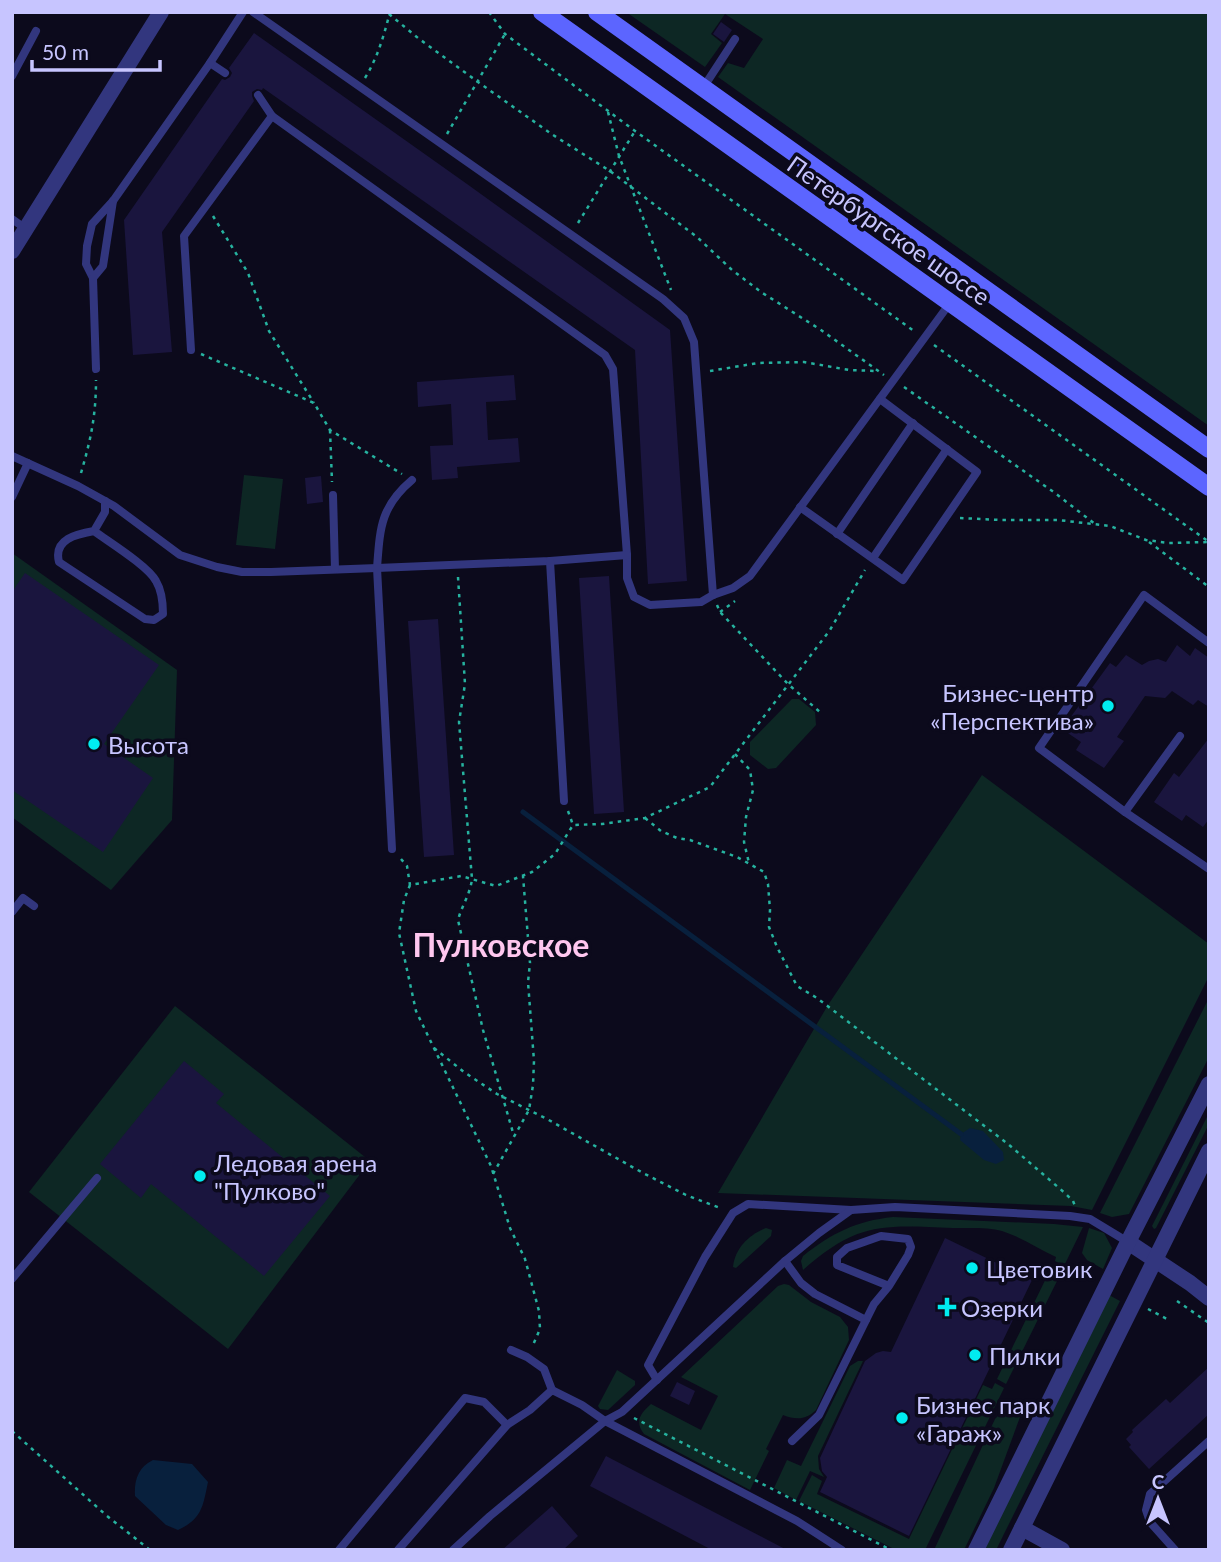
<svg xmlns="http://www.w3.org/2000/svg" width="1221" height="1562" font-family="Lato,sans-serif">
<rect width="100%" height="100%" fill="#0c0a1c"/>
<!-- green -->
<g fill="#0d2724">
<polygon points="626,12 1209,12 1209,426 718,77 728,63 744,68 763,39 725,14 711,34 722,43 705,67"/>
<polygon points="244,475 283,479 275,549 236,545"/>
<polygon points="12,553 177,670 172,820 111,890 12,817"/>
<polygon points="792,699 799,699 815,712 816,725 776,768 768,769 750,755 750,742"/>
<polygon points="982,775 1209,944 1209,976 1092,1210 1071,1206 718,1193 828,1005"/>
<polygon points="1209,998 1209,1057 1129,1214 1112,1217 1100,1213"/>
<polygon points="175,1006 370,1161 228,1349 29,1192"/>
<polygon points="1209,1113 1209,1124 1156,1228 1154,1229 1152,1226"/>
<path d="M893,1217L1054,1224L1083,1227L1064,1266L1055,1261L1056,1257C1039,1249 1021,1237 1002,1231C990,1227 967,1228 953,1228C884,1225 858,1221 803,1270L801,1261L803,1256C832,1233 856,1221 893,1217Z"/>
<path d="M766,1228L772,1230L771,1236L736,1268L733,1267C735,1248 749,1235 766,1228Z"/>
<polygon points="1089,1228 1104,1233 1112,1248 1103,1269 1087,1260 1082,1253"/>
<polygon points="1053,1264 1063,1269 1006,1384 997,1379"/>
<path d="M784,1284L789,1285L811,1302L840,1317L848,1327L849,1340L816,1410C806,1420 796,1420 783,1415L766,1449L769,1451L750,1490L644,1434C634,1421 641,1413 651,1404L701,1430L718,1396L681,1377L778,1286Z"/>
<polygon points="1109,1295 1120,1301 996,1550 982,1550"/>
<polygon points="858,1361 863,1361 818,1456 819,1469 824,1477 810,1471 796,1500 774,1488 787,1460 801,1466 850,1366"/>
<polygon points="617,1370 635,1381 635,1385 608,1410 600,1409 598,1406"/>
<polygon points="995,1383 1004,1388 925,1550 896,1550 799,1501 812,1475 822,1481 817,1494 909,1539 983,1385 992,1389"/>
<polygon points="1001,1413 1010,1413 1020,1417 994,1488 964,1550 934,1550 995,1419"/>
</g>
<!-- water -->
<g fill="#08203d">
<polygon points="970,1128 983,1131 1003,1152 1004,1160 996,1164 984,1160 960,1140 961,1134"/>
<path d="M153,1460L192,1464L208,1482C203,1506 202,1519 178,1530L166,1525L135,1496C134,1481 138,1467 153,1460Z"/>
</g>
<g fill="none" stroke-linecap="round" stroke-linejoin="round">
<!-- stream -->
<polyline stroke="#08203d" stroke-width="5" points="523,812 961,1134"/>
</g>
<!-- building -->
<g fill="#1a153e">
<polygon points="721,22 732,30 724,42 713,34"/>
<polygon points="254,33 467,184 670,330 687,581 648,584 635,350 263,88 262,90 257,89 252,92 252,96 254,101 162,232 172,352 133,355 124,220 222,79 225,80 230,77 232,73 229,68"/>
<polygon points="514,375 516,400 486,402 488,440 518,438 520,462 457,467 458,478 432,480 430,446 453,445 451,404 418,407 417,382"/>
<polygon points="321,476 323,502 307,504 305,478"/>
<polygon points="25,573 159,665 104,744 153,778 103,852 12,790 12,592"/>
<polygon points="609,576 624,812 594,814 579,578"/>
<polygon points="438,619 454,855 424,857 408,621"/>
<polygon points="1177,645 1190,656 1195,648 1209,658 1209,707 1198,700 1193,705 1172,691 1165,698 1145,696 1117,737 1124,741 1104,768 1076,750 1081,742 1062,729 1110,663 1116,667 1126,655 1142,665 1149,661 1158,659 1166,662"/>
<polygon points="1209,738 1209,819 1203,827 1186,815 1182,821 1154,802 1174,773 1179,777"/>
<polygon points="184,1061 224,1094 216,1103 330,1196 264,1276 151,1184 141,1198 100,1164"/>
<polygon points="945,1238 1032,1280 909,1536 820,1492 827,1477 822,1471 820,1458 865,1361 876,1353 883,1351 891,1352"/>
<polygon points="1209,1367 1209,1414 1149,1469 1129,1447 1131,1445 1126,1439 1133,1432 1132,1430 1166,1399 1170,1403"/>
<polygon points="677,1382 695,1391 689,1405 670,1396"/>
<polygon points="606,1456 787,1550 712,1550 590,1486"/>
<polygon points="552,1506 578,1536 563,1550 502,1550"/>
</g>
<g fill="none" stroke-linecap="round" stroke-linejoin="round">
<!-- path -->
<g stroke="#26b29f" stroke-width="2.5" stroke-dasharray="3.5 5" stroke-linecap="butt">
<polyline points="489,12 505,34 635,131 914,331"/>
<polyline points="389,14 418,38 478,82 553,135 610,171 697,237 732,270 761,292 821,330 884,375"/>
<path d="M365,78C378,57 384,35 390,12"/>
<polyline points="608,112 619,156 671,290"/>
<polyline points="447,134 505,34"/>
<polyline points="213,216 248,273 269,331 314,403"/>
<polyline points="578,223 635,131"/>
<polyline points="934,345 1209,542"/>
<polyline points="201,354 314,403 330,430 402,474"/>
<polyline points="710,371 758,363 804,362 849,370 877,371"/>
<polyline points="904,387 1055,493 1095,524"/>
<polyline points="330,430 332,482"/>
<path d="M81,473C91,439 96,415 96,380"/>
<polyline points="960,518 1001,520 1058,520 1110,526 1146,540 1169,543 1209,542"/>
<polyline points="1149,542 1209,587"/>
<path d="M458,577L465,684L459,722L472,879C470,895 462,905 458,920L483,1030L514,1136"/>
<polyline points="717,605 720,612 788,684 821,713"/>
<polyline points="720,612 735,601"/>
<polyline points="735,754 750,770 753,790 746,817 744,842 749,863"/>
<polyline points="568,811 573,825"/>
<polyline points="645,818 661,831 677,838 690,840 737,857 764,872 768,884 770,910 769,927 777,947 797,986 817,998 1008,1144 1066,1194 1073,1201 1075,1206"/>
<polyline points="401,859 407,866 410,885 461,876 496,886 532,872 555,854 573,825 602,824 645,818 710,787 830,630 865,570"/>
<polyline points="410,885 404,900 399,933 416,1011 491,1166 510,1228 525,1259 539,1311 540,1329 533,1345"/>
<polyline points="434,1048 464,1072 497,1094 547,1119 643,1173 686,1195 720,1208"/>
<polyline points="493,1174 529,1110 533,1085 534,1061 528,982 530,963 523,876"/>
<polyline points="1068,1266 1091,1278"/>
<polyline points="1207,1273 1209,1273"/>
<polyline points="1177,1301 1209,1323"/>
<polyline points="1148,1309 1167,1319"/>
<polyline points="634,1418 891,1550"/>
<polyline points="12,1431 107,1516 150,1550"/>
</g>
<!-- lane -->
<g stroke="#32367e" stroke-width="8">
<polyline points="253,12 663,299 684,318 694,342 713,595"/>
<polyline points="210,63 225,73"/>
<polyline points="12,76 36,31"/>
<polyline points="703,88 735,39"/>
<polyline points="258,95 272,116"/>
<polyline points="12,219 26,229"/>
<polyline points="93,278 86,264 87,246 92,224 113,201 210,63 243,12"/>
<polyline points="191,350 184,236 272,116 605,355 613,369 627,555 627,578 634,597 650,605 701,602 713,595 733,588 750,576 950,303"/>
<polyline points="96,369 93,278 103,266 113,201"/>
<polyline points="12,456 78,486 114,506 180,555 217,567 242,572 271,572 377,568 550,561 627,555"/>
<polyline points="333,495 335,569"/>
<polyline points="12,497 28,463"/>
<polyline points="800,507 903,580 977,472 880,399"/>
<path d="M94,531C109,542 148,566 156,581C162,591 163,603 163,614L154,620L145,619L59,562C53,539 77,534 94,531L105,512V501"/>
<polyline points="837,534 913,423"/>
<polyline points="873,558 947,449"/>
<polyline points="550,561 564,801"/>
<polyline points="1209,643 1144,595 1039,748 1125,812 1209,869"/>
<polyline points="1125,812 1180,736"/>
<path d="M392,849L377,568C380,529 380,507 412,480"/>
<polyline points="12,912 23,898 34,906"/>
<polyline points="785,1261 801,1283 815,1294 866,1320 874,1304 889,1286 908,1255 911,1247 908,1239 881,1236 847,1248 837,1257 837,1265 889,1286"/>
<polyline points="12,1279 97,1178"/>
<polyline points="511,1350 527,1357 544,1369 552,1390"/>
<polyline points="657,1380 648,1365 705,1257 733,1213 748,1204 851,1210"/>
<polyline points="792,1441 819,1415 866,1320"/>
<polyline points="339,1550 465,1398 484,1402 507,1425"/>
<polyline points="398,1550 507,1425 530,1410 552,1390 582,1405 605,1421 797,1521 842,1550"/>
<polyline points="453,1550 490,1516 605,1421 622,1412 785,1261 819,1233 851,1210 895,1207 1070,1216 1090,1219 1128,1242"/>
<polyline points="1175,1550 1150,1522 1146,1510 1150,1494 1209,1441"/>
</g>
<!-- street -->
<g stroke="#32367e" stroke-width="16">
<polyline points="12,251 161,12"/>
<polyline points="1128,1242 1190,1283 1209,1298"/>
<polyline points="1022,1528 1062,1550"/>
<polyline points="976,1550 1128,1242 1209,1084"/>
<polyline points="1011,1550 1209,1151"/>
</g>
<!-- secondary -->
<g stroke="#5c65ff" stroke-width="18">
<polyline points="542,12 1209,487"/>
<polyline points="597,12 1209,449"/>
</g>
</g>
<!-- markers -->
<g fill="#00ecf0" stroke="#0c0a1c" stroke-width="2.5">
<circle cx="1108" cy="706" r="7"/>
<circle cx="94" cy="744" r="7"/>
<circle cx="200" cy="1176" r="7"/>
<circle cx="972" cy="1268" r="7"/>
<path d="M943.5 1296.5h7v7h7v7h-7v7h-7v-7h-7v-7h7z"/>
<circle cx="975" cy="1355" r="7"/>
<circle cx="902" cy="1418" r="7"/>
</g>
<g text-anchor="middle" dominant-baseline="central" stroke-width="7" stroke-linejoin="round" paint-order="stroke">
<!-- street labels -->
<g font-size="24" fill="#c7c5ff" stroke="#0c0a1c">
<text transform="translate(889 230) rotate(35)">Петербургское шоссе</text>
</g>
<!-- poi labels -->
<g font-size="24" fill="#c7c5ff" stroke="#0c0a1c" text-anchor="start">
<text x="1094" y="692" text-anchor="end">Бизнес-центр<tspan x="1094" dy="28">«Перспектива»</tspan></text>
<text x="108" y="744">Высота</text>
<text x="214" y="1162">Ледовая арена<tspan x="214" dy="28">"Пулково"</tspan></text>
<text x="986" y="1268">Цветовик</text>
<text x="961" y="1307">Озерки</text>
<text x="989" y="1355">Пилки</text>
<text x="916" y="1404">Бизнес парк<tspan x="916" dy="28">«Гараж»</tspan></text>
</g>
<!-- district labels -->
<g font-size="32" font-weight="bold" fill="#ffc7ef" stroke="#0c0a1c">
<text x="501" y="944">Пулковское</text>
</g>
</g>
<!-- border -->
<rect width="1221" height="1562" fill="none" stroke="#c7c5ff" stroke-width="28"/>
<!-- north arrow -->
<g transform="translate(1158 1499)" stroke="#0c0a1c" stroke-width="5" paint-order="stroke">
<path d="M0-5L12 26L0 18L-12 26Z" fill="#c7c5ff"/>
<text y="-10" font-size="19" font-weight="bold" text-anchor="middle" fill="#c7c5ff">С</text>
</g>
<!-- scale -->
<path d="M32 60v10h128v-10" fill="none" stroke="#c7c5ff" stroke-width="3.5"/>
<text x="42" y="60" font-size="21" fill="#c7c5ff" stroke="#0c0a1c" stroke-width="5" paint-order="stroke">50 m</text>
</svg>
